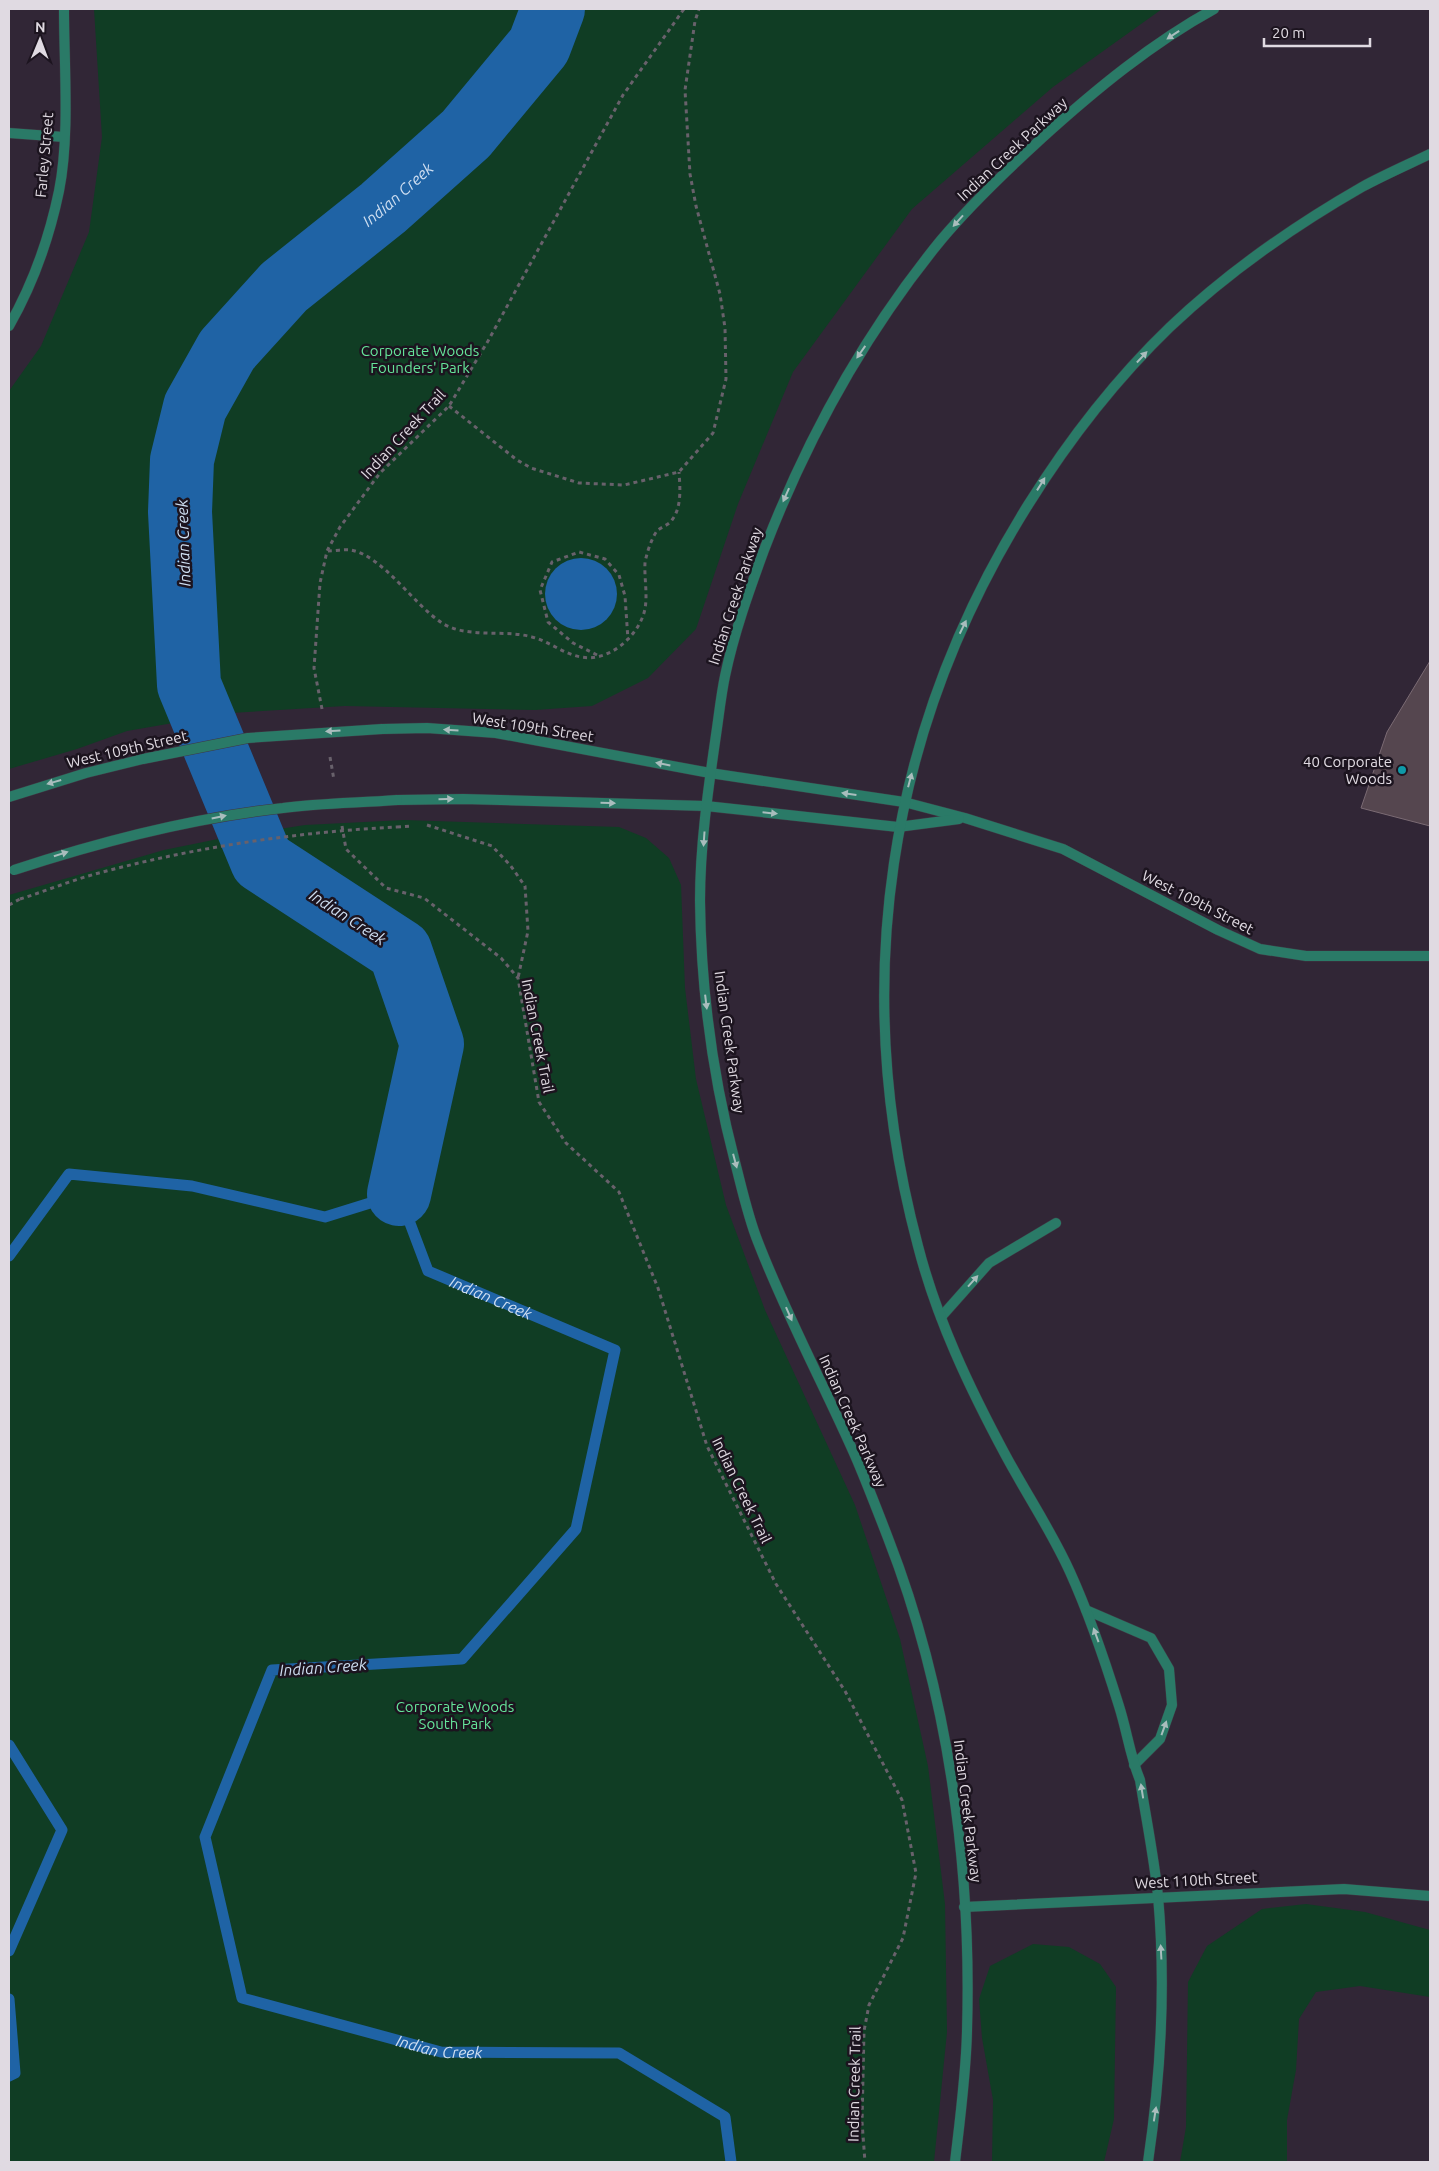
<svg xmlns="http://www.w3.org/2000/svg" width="1439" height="2171" font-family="Ubuntu,sans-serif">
<rect width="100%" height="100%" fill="#251d29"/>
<!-- built -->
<rect fill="#312636" x="9" y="9" width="1421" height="2153"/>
<!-- green -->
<g fill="#103d24">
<polygon points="94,9 1162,9 1053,87 912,209 793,372 738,504 696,629 648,678 592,706 535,710 345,706 231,713 127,731 77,749 9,769 9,391 41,346 89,232 102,137"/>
<polygon points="404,820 619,827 646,838 669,858 681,885 685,988 696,1079 726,1205 765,1310 855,1505 900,1639 928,1766 945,1904 947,2032 934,2162 9,2162 9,895 164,850 223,838 305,825"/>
<polygon points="1306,1904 1365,1912 1430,1930 1430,1997 1360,1986 1316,1992 1299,2019 1296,2070 1287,2120 1287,2162 1180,2162 1186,2127 1188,1982 1207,1946 1262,1909"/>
<polygon points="1033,1944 1069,1947 1100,1964 1116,1987 1114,2119 1104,2162 992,2162 993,2100 982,2038 979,1999 990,1966"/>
</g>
<!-- water -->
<circle fill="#1f63a5" cx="581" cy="594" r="36"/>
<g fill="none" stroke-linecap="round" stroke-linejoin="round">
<!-- stream -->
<g stroke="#1f63a5" stroke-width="11">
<path id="s1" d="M9,1256L69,1174L192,1186L325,1217L399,1194L428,1271L615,1350L576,1529L462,1659L272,1670L205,1837L242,1998L441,2052L619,2053L725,2117L731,2162"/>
<polyline points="9,1745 62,1830 9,1951"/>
<polyline points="9,1999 15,2073 9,2076"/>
</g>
<!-- river -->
<path stroke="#1f63a5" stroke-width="64" id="s2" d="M399,1194L432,1044L400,951L262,861L189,685L180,512L182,460L195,407L227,350L284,287L383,208L466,134L539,46L553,9"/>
</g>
<!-- building -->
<polygon fill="#55464f" stroke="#7b6b74" points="1430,661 1430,826 1361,808 1387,732"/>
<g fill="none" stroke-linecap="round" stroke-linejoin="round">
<!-- service casing -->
<g stroke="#3f3743" stroke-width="11">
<g id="service">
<polyline points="9,133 64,137"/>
<polyline points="941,1317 989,1263 1056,1223"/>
<polyline points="1086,1610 1151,1638 1169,1669 1172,1705 1160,1739 1134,1765"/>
</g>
</g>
<!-- minor casing -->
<g stroke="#3f3743" stroke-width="11">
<g id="minor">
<path d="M9,326C33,284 49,239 59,191C70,136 64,65 64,9"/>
<polyline points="382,729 427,728 496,733 710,773 904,802 965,818 1063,849 1218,930 1260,949 1306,956 1430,956"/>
<polyline points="397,800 463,799 706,806 898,827 959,819"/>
<polyline points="964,1907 1344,1889 1430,1896"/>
</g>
</g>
<!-- tertiary casing -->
<g stroke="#3f3743" stroke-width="11">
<g id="tertiary">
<path d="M955,2162C960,2119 966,2075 967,2031C972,1867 948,1692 888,1538C878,1512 868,1486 857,1460C825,1387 787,1317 758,1242C748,1217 742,1189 735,1162C713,1078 701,988 700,901C700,846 708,790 716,735C719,715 721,695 725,676C734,633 749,591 764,550C807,438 865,333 941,240C972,203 1007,170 1042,138C1095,90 1152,43 1214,9"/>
<path d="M1148,2162C1161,2074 1166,1985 1158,1896C1154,1857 1146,1818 1140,1780C1130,1756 1127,1731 1119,1706C1105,1661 1090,1616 1070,1572C1052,1532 1027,1495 1006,1456C970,1389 937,1320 918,1246C849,988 886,732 1028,505C1068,441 1115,380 1170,327C1227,273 1294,226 1362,187C1384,175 1407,165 1430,154"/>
</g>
</g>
<!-- path -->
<g stroke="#68616b" stroke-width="3" stroke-dasharray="4 4" stroke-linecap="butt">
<polyline points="449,406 517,460 531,468 579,483 624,485 679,472 713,433 726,379 725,328 720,294 696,206 690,174 685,90 695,21 699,9"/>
<path d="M328,551C335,551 344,549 351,550C383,556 414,605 442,623C468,639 503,629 532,637C549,641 563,654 581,657C607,662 634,640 643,616C649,600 644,580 645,563C646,555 652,537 657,531C661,527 669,525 672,520C682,507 680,487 679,472"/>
<polyline points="597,655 573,643 548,622 540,590 552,562 579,552 605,559 619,575 625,596 628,640"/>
<polyline points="322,709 314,668 320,583 327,551 340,527 380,473 449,406 488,341 623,95 684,9"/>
<polyline points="330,757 334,780"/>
<polyline points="427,825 492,846 510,865 525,886 528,931 518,978"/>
<polyline points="342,826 346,849 386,888 424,898 501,958 518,978 539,1102 566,1143 619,1192 658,1288 707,1446 776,1584 845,1691 902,1800 916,1873 903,1938 869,2005 864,2031 862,2122 865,2162"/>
<polyline points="397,827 411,826"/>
<polyline points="9,905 20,899"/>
</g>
<!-- service -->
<use href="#service" stroke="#2a7a67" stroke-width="10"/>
<!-- minor -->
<use href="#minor" stroke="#2a7a67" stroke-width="10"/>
<!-- tertiary -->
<use href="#tertiary" stroke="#2a7a67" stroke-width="10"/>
<!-- minor-bridge casing -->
<g stroke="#3f3743" stroke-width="11" stroke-linecap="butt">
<g id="minor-bridge">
<polyline points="9,797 86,773 143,759 248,738 382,729"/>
<path d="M14,870C102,841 191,818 283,808C321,803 359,803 397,800"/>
</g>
</g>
<!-- path-bridge -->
<path stroke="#68616b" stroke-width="3" stroke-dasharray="4 4" stroke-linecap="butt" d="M20,899C46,891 72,880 99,873C196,847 297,832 397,827"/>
<!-- minor-bridge -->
<use href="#minor-bridge" stroke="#2a7a67" stroke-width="10"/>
</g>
<!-- one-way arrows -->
<defs><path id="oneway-solid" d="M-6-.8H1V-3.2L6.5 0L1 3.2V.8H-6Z" transform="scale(1.25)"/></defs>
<g fill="#a9bdbd">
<use href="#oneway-solid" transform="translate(1173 35) rotate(146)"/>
<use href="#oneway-solid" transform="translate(958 221) rotate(132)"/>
<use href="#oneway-solid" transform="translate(861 352) rotate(125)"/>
<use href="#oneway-solid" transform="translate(1142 357) rotate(-47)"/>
<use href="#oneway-solid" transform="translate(1041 484) rotate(-58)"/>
<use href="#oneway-solid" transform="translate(786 495) rotate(114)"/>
<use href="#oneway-solid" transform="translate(963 627) rotate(-64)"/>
<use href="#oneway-solid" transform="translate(451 730) rotate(-177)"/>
<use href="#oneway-solid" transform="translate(333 731) rotate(176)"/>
<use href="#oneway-solid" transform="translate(663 764) rotate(-169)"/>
<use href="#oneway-solid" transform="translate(910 780) rotate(-75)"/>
<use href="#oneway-solid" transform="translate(54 782) rotate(164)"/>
<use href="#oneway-solid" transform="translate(849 794) rotate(-172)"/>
<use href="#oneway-solid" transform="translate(446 799) rotate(-2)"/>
<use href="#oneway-solid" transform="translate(608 803) rotate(2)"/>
<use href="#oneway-solid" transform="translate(770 813) rotate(6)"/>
<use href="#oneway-solid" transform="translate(219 817) rotate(-12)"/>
<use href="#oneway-solid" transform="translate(704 839) rotate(94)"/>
<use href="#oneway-solid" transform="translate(61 854) rotate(-18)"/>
<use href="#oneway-solid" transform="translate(706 1002) rotate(83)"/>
<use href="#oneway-solid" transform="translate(735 1161) rotate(75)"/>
<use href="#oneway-solid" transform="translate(973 1281) rotate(-48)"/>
<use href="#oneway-solid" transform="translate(789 1314) rotate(66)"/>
<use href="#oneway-solid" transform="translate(1096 1635) rotate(-110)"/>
<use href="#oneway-solid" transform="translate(1164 1728) rotate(-70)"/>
<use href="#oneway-solid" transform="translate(1142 1791) rotate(-99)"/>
<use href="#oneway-solid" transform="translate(1161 1952) rotate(-93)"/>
<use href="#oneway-solid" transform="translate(1155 2114) rotate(-81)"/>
</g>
<!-- markers -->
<circle fill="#0f9aa8" stroke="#1c141f" stroke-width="2" cx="1402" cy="770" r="5"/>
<g text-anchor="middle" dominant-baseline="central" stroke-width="5" stroke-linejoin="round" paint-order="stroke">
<!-- street labels -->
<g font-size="15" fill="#e0dae2" stroke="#1c141f">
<text transform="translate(1012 149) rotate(-43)">Indian Creek Parkway</text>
<text transform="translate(44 155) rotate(-85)">Farley Street</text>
<text transform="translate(403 434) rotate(-47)">Indian Creek Trail</text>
<text transform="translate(735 596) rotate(-72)">Indian Creek Parkway</text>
<text transform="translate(533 727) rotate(9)">West 109th Street</text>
<text transform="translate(127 749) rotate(-13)">West 109th Street</text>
<text transform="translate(1198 902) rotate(27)">West 109th Street</text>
<text transform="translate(538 1036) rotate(79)">Indian Creek Trail</text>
<text transform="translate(730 1042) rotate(82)">Indian Creek Parkway</text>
<text transform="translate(853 1421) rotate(66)">Indian Creek Parkway</text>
<text transform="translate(742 1490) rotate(64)">Indian Creek Trail</text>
<text transform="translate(968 1811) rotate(83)">Indian Creek Parkway</text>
<text transform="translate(1196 1880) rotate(-3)">West 110th Street</text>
<text transform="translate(854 2084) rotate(-89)">Indian Creek Trail</text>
</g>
<!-- park labels -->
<g font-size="15" fill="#65e499" stroke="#1c141f">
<text x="420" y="350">Corporate Woods<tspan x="420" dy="17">Founders' Park</tspan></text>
<text x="455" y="1706">Corporate Woods<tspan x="455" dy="17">South Park</tspan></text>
</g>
<!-- poi labels -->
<g font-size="15" fill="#e0dae2" stroke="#1c141f" text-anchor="end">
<text x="1392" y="761">40 Corporate<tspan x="1392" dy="17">Woods</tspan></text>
</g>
<!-- water labels -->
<g font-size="16" font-style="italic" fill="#cedef1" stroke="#1c141f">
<text stroke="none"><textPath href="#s2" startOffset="1184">Indian Creek</textPath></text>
<text transform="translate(183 543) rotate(-92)">Indian Creek</text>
<text transform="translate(348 917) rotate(33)">Indian Creek</text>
<text stroke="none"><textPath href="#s1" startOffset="590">Indian Creek</textPath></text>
<text transform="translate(323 1667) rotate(-4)">Indian Creek</text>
<text stroke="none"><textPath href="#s1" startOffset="1820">Indian Creek</textPath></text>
</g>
</g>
<!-- border -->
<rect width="1439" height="2171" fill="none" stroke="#e0dae2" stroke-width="20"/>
<!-- north arrow -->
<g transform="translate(40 40) rotate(1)" stroke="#1c141f" stroke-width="4" paint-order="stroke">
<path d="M0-4L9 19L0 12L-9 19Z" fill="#e0dae2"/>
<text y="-8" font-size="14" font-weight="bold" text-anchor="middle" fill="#e0dae2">N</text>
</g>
<!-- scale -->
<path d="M1264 38v8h106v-8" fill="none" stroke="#e0dae2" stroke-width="2.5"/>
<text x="1272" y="38" font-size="15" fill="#e0dae2" stroke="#1c141f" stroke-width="4" paint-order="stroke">20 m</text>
</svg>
